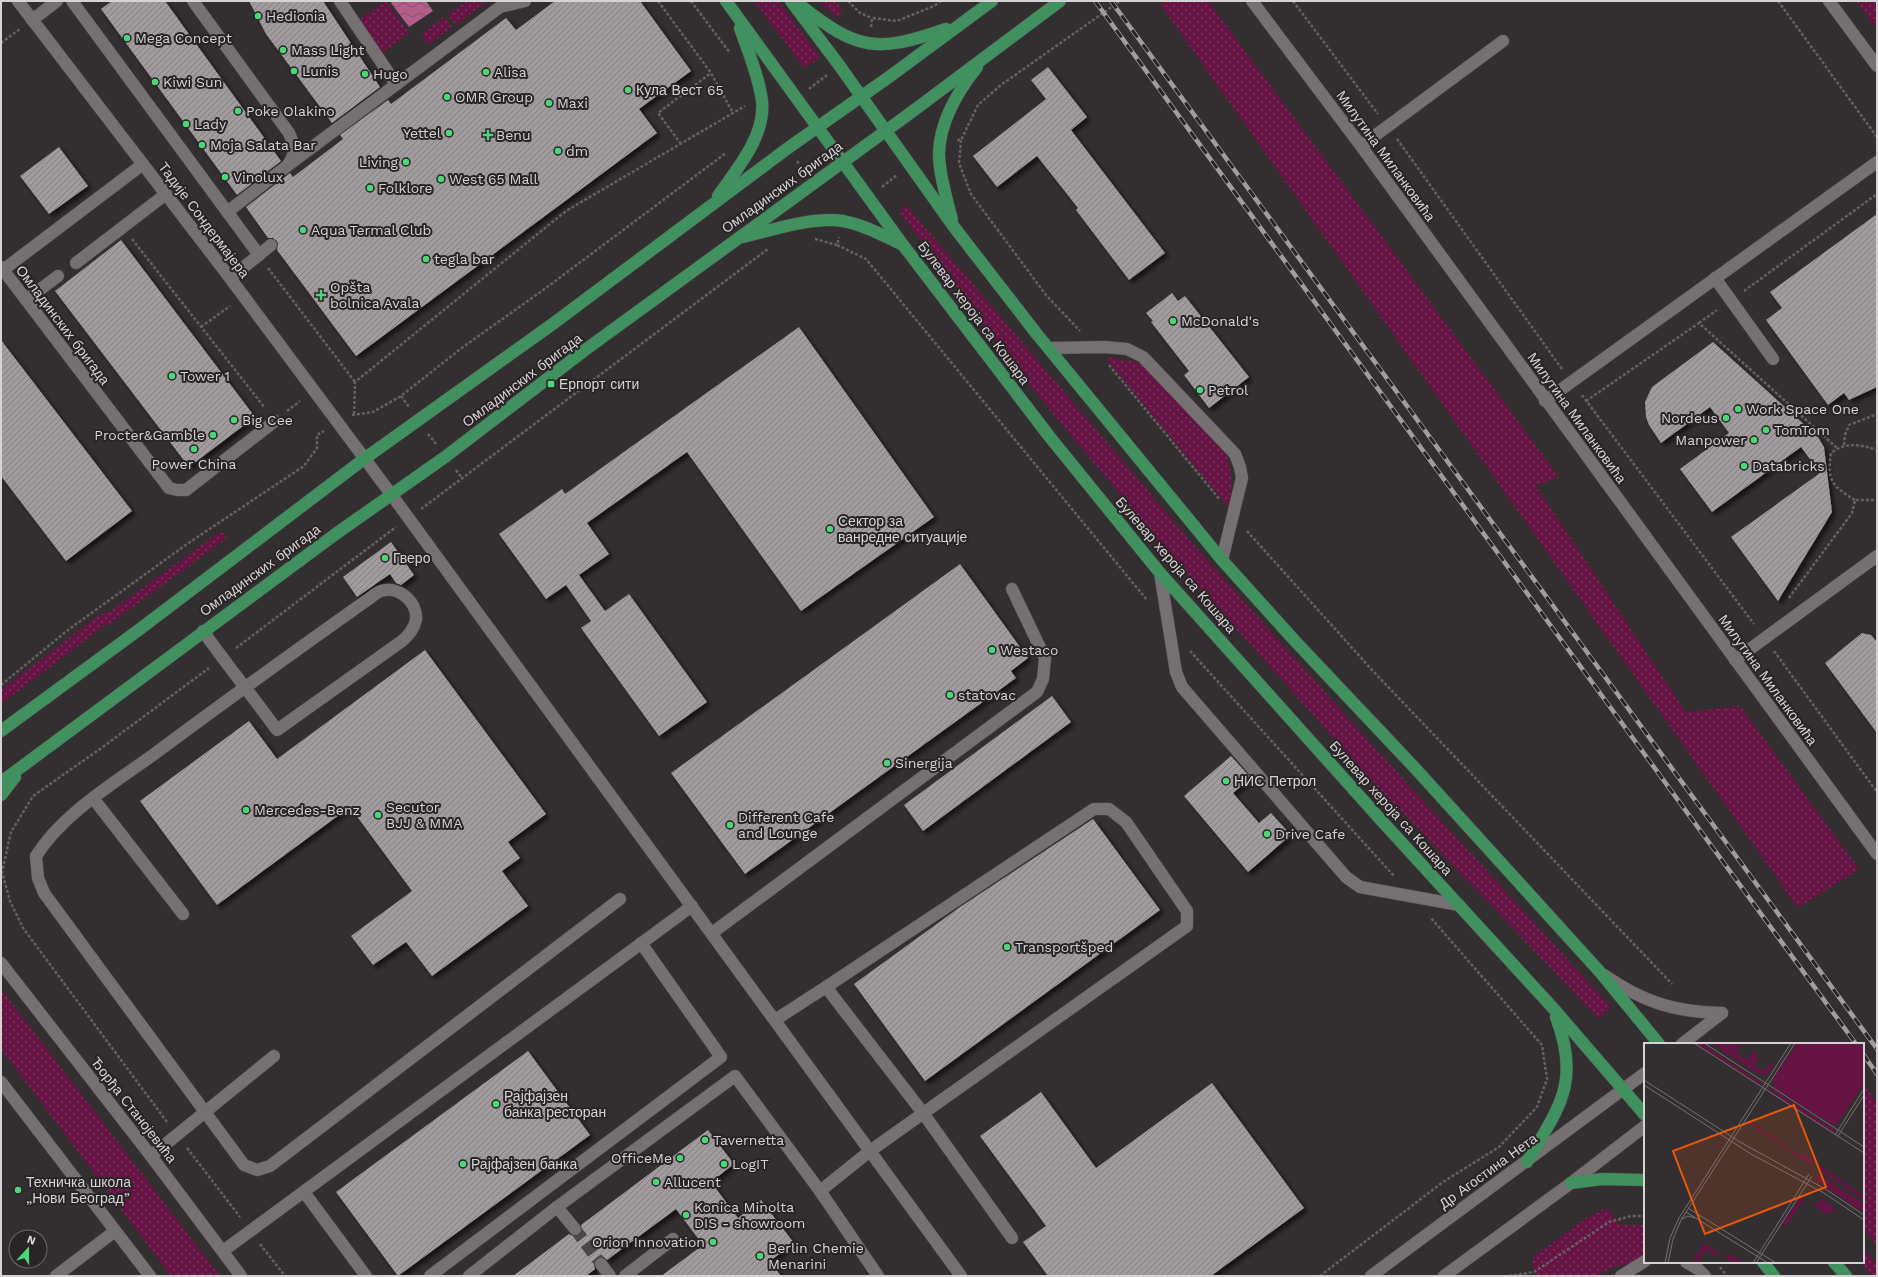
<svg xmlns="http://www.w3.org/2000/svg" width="1878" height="1277" font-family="'Work Sans',sans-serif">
<defs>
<pattern id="grass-dots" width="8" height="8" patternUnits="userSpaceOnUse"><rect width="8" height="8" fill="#651443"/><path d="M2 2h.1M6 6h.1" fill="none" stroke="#7a355d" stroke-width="1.8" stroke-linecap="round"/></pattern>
<pattern id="water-waves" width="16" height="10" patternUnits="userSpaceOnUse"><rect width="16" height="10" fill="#b35d89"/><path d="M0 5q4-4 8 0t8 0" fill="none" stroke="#8b526f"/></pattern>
<pattern id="building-hatch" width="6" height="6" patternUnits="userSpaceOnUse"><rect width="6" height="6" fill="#a19b9d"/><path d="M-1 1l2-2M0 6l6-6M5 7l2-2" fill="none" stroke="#847f81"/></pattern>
<filter id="shadow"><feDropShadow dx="3.5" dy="3.5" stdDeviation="2" flood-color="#0009"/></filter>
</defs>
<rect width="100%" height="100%" fill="#332e30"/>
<!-- grass -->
<g fill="url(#grass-dots)">
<polygon points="386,1 409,33 381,54 357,21"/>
<polygon points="467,1 483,1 485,3 456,25 448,15"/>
<polygon points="754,1 778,1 820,57 804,68"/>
<polygon points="818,1 835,1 842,9 838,18"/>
<polygon points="1166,1 1208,1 1559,477 1536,486 1686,712 1740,706 1859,869 1798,908 1160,4"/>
<polygon points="1856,1 1877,1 1877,29"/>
<polygon points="444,17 452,27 428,45 421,35"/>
<polygon points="906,205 1192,543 1364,736 1611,1007 1599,1019 1364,772 1164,548 1004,354 899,211"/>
<path d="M1105,357L1136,362L1147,367L1225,452C1233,472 1232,488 1229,508Z"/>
<polygon points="221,531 227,538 117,619 103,627 1,704 1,690 99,615 111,611"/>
<polygon points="1,989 220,1276 171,1276 1,1049"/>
<polygon points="1863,1082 1877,1104 1877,1246 1863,1228"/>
<polygon points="1607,1208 1620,1225 1645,1225 1645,1254 1628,1264 1616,1266 1595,1276 1536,1276 1532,1258 1585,1219"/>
<polygon points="1863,1247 1877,1265 1877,1276 1871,1276 1861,1262 1863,1262"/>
</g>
<!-- water -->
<polygon fill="url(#water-waves)" points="393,1 426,1 433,11 409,27 391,3"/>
<!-- building -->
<g fill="url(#building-hatch)" filter="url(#shadow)">
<polygon points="112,1 165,1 281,161 237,195 101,9"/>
<polygon points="249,1 323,1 380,87 332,123 266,34"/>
<polygon points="555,1 640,1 691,71 639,109 657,133 356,356 277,250 278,244 277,241 273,238 268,238 246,207 290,173 293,177 343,139 340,135 388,100 391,104 506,18 516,30"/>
<polygon points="1048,67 1087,117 1071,130 1165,253 1129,280 1076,210 1078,208 1037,156 997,187 973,156 1046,99 1031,80"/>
<polygon points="59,147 88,186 49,214 20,176"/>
<polygon points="1877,214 1877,387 1849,400 1844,393 1828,405 1766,320 1782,308 1770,292"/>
<polygon points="121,240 255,417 189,467 55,291"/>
<polygon points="1172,293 1178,301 1185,296 1249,377 1209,408 1184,375 1189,371 1151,322 1153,321 1146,313"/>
<polygon points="799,327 934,517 801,611 687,452 587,523 609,554 579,575 605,611 629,594 707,702 659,736 581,628 591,621 566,585 546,599 499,534 562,489 565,494"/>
<polygon points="1,340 132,511 66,561 1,476"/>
<polygon points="1713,342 1818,437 1824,447 1832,512 1778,601 1731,537 1820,473 1801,447 1712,512 1680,469 1729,433 1710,407 1661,443 1649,425 1646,417 1645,402 1652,387"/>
<polygon points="391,542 414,575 401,585 396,583 390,574 357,597 343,577"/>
<polygon points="960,564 1028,658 1011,671 1016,678 745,874 671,773"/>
<polygon points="1862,633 1871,635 1877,642 1877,733 1825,663"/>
<polygon points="425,650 546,814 508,842 520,858 502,871 528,906 432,976 406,942 373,965 351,936 412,891 350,807 217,905 140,801 249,721 277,759"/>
<polygon points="1052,696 1071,722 923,831 904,805"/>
<polygon points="1231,756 1251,778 1233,793 1259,823 1271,813 1291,835 1248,872 1184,796"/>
<polygon points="1093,819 1160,910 925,1081 854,984 960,907"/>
<polygon points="528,1051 590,1135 398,1276 336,1192"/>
<polygon points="1212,1083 1304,1208 1211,1276 1048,1276 1023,1242 1046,1226 980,1136 1041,1092 1096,1168"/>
<polygon points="708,1130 734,1164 711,1182 738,1218 761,1200 794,1243 770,1261 781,1276 661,1276 703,1245 676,1209 607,1260 604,1257 596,1258 594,1265 595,1269 586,1276 513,1276 569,1234 573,1236 579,1235 582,1231 581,1225"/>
</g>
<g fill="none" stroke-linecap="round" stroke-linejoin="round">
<!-- minor-tunnel -->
<polyline stroke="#4b4749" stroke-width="12" stroke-dasharray="12 6" stroke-linecap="butt" points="575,1229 601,1264"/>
<!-- minor casing -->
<g stroke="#4f4b4d" stroke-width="13">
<g id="minor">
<polyline points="18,1 230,278 391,494 961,1276"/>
<polyline points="72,1 259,255 230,278"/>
<path d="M193,1L289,133C295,146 296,155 287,166L227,212"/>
<polyline points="340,1 396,84"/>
<polyline points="1252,1 1361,146 1877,854"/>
<polyline points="1829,1 1877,66"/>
<polyline points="32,20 57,1"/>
<polyline points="1361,146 1503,41"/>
<polyline points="287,166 500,7 525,1"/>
<polyline points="259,255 271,245"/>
<polyline points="76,263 166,194"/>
<polyline points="1,267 169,488 177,490 186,490 275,421"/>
<polyline points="3,270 143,164"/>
<polyline points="1715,278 1773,359"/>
<polyline points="26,300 58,276"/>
<polyline points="1049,348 1105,347 1127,349 1143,357 1235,454 1240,467 1242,478 1222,560"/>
<polyline points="1545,401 1877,162"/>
<polyline points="1160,573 1176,672 1182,687 1346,877 1360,887 1459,905"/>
<path d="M203,631C227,665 253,697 277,730L402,641C409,635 414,629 416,620C418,602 398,585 381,591C377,592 373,596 370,598C298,649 227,700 157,752C116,782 63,813 36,856L38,878L44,893L244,1165L257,1170L270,1166L620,899"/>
<polyline points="1735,660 1877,556"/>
<polyline points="93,798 183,914"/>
<polyline points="712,933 1037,692 1043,679 1045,658 1012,589"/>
<polyline points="1,963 151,1156 241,1276"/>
<path d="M1604,975C1643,1002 1674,1012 1722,1013"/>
<polyline points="775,1020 826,987 923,1113 1012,1238"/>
<polyline points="1682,1044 1722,1013"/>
<polyline points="1,1082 150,1276"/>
<polyline points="151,1156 274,1056"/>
<polyline points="820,1191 870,1151 1187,926 1187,911 1126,822 1109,809 1094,809 826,987"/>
<polyline points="304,1192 366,1276"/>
<polyline points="557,1207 575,1229"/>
<polyline points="223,1251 692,906"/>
<polyline points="1686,1262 1698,1269 1705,1276"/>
<polyline points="601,1264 610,1276"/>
<polyline points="56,1276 115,1231"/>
<polyline points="430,1276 721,1057 641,943"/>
<polyline points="469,1276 557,1207 735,1076 820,1191 878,1276"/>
<polyline points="625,1276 673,1239"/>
<polyline points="1371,1276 1645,1073"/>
<polyline points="1444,1276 1571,1183 1645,1126"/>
<polyline points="1621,1276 1645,1261"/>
</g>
</g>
<!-- major casing -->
<g stroke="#4f4b4d" stroke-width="13">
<g id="major">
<polyline points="726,1 903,245 1049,436 1160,573 1380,819 1553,1008 1645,1115"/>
<polyline points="791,1 839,65 954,227 1036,333 1222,560 1295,641 1414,767 1600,972 1659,1044"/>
<path d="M800,5C858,51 877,53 946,29"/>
<path d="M718,196C736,170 766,136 762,101C759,77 748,51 740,28"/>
<path d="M952,220C947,199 939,175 939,153C940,121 958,91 977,67"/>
<path d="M743,237C772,230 814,216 843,221C864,225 882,235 901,244"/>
<polyline points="1,731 140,629 364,459 554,323 788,148 889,77 992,1"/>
<polyline points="1,782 337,533 445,457 585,350 913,111 1060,1"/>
<polyline points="1,795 15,777"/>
<path d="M1527,1162C1559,1107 1581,1083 1556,1017"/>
<polyline points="1571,1183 1602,1179 1645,1180"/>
<polyline points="1763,1262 1774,1276"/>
<polyline points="1834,1262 1846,1276"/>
</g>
</g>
<!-- path -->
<g stroke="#656163" stroke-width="2.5" stroke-dasharray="3 2" stroke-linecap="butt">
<polyline points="658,1 711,73 733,113"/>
<polyline points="691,1 730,53"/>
<polyline points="848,1 860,13 872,18"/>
<polyline points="1293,1 1378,114"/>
<polyline points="1778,1 1877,137"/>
<polyline points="871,27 872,18 897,21 934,6 941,1"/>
<polyline points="1,43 20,29"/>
<polyline points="809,89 827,75"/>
<polyline points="1397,139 1562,369"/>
<polyline points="957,140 961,140 978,105 1001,85 1120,1"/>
<polyline points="961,140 959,163 971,194 1046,295 1080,331"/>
<polyline points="681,144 658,113 711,73"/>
<polyline points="797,161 804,171"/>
<polyline points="882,187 897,175"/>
<polyline points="132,239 265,408"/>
<polyline points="815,239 837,245 839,237"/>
<polyline points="837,245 866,259 1147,600"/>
<polyline points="268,268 355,382"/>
<polyline points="1744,291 1877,194"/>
<polyline points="1699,323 1717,310"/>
<polyline points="201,327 230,306"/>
<polyline points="1109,365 1220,500"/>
<polyline points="1582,395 1754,624"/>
<polyline points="401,396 409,407"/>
<polyline points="1586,401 1699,323 1837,448"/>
<polyline points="287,411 300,401"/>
<polyline points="354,414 355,382 566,211 745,106"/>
<polyline points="352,415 373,412 401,396 463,347 546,288 726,153"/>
<polyline points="428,434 436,444"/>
<polyline points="1844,445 1845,435 1849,425 1877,414"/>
<polyline points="456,470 462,478"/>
<path d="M1855,500C1832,486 1827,481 1831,453C1845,442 1860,444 1877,450"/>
<polyline points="421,509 768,249"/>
<polyline points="1247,531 1372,670 1672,984"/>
<polyline points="1789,598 1852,513 1855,500 1877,500"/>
<polyline points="236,648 396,527"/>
<polyline points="1190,651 1394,876"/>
<polyline points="1774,651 1877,792"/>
<polyline points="1,685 68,630 187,544 304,466 317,448 317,435 324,431"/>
<polyline points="167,1122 23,928 10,901 2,872 11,832 33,796 100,749 209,668"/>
<polyline points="187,1148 240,1217"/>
<polyline points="260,1244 285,1276"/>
<polyline points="1720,1267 1727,1276"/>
<polyline points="1320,1276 1443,1182 1499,1147 1537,1107 1547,1079 1542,1045 1430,917"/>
<polyline points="1509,1276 1534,1272 1609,1222 1631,1216 1645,1216"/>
</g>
<!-- minor -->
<use href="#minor" stroke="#757072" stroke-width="12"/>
<!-- major -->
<use href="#major" stroke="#41905f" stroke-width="12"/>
<!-- rail casing -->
<g stroke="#a19d9f" stroke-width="4.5">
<g id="rail">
<polyline points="1095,1 1856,1044"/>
<polyline points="1111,1 1877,1049"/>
<polyline points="1863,1054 1877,1074"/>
</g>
</g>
<!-- rail -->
<use href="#rail" stroke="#292426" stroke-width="3" stroke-dasharray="9" stroke-linecap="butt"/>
</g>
<!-- markers -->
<g fill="#4bd677" stroke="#292426" stroke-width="1.5">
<circle cx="258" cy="16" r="4"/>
<circle cx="127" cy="38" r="4"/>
<circle cx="283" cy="50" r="4"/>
<circle cx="294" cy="71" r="4"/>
<circle cx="486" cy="72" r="4"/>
<circle cx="365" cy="74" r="4"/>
<circle cx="155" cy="82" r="4"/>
<circle cx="628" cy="90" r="4"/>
<circle cx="447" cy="97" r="4"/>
<circle cx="549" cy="103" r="4"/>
<circle cx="238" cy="111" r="4"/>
<circle cx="186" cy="124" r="4"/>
<circle cx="449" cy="133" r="4"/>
<path d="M486 129h4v4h4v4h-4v4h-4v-4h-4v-4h4z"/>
<circle cx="202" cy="145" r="4"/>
<circle cx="558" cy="151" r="4"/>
<circle cx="406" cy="162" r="4"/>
<circle cx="225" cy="177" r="4"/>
<circle cx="441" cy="179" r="4"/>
<circle cx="370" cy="188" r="4"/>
<circle cx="303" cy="230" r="4"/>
<circle cx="426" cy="259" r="4"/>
<path d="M319 289h4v4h4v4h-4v4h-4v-4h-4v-4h4z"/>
<circle cx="1173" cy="321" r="4"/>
<circle cx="172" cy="376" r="4"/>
<rect x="547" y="380" width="8" height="8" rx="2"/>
<circle cx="1200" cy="390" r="4"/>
<circle cx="1738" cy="409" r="4"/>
<circle cx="1726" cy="418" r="4"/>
<circle cx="234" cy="420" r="4"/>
<circle cx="1766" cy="430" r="4"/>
<circle cx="213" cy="435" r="4"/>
<circle cx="1754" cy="440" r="4"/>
<circle cx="194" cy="449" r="4"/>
<circle cx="1744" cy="466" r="4"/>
<circle cx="830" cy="529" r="4"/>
<circle cx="385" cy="558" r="4"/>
<circle cx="992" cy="650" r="4"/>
<circle cx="950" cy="695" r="4"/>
<circle cx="887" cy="763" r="4"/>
<circle cx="1226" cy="781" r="4"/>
<circle cx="246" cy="810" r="4"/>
<circle cx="378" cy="815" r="4"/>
<circle cx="730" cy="825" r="4"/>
<circle cx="1267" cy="834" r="4"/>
<circle cx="1007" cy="947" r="4"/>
<circle cx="496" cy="1104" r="4"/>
<circle cx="705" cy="1140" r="4"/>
<circle cx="680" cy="1158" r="4"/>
<circle cx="463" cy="1164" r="4"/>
<circle cx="724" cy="1164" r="4"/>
<circle cx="656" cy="1182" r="4"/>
<circle cx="18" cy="1190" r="4"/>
<circle cx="686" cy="1215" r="4"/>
<circle cx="713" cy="1242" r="4"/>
<circle cx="760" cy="1256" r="4"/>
</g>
<g text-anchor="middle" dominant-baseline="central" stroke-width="4" stroke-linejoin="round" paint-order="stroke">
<!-- poi labels -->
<g font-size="14" fill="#d6d3d5" stroke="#292426" text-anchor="start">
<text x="266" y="16">Hedionia</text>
<text x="135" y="38">Mega Concept</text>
<text x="291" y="50">Mass Light</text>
<text x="302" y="71">Lunis</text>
<text x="494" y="72">Alisa</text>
<text x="373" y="74">Hugo</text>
<text x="163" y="82">Kiwi Sun</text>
<text x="636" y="90">Кула Вест 65</text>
<text x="455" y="97">OMR Group</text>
<text x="557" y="103">Maxi</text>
<text x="246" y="111">Poke Olakino</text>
<text x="194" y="124">Lady</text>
<text x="441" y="133" text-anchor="end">Yettel</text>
<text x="496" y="135">Benu</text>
<text x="210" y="145">Moja Salata Bar</text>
<text x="566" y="151">dm</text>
<text x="398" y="162" text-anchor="end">Living</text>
<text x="233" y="177">Vinolux</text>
<text x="449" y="179">West 65 Mall</text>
<text x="378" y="188">Folklore</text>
<text x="311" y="230">Aqua Termal Club</text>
<text x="434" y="259">tegla bar</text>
<text x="330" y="287">Opšta<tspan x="330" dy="16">bolnica Avala</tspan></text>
<text x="1181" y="321">McDonald's</text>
<text x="180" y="376">Tower 1</text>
<text x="559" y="384">Ерпорт сити</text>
<text x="1208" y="390">Petrol</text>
<text x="1746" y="409">Work Space One</text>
<text x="1718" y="418" text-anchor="end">Nordeus</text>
<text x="242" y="420">Big Cee</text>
<text x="1774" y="430">TomTom</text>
<text x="205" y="435" text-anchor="end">Procter&amp;Gamble</text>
<text x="1746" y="440" text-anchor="end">Manpower</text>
<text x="194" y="464" text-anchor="middle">Power China</text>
<text x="1752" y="466">Databricks</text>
<text x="838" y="521">Сектор за<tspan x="838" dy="16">ванредне ситуације</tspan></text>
<text x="393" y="558">Гверо</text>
<text x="1000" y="650">Westaco</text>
<text x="958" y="695">statovac</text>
<text x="895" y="763">Sinergija</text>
<text x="1234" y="781">НИС Петрол</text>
<text x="386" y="807">Secutor<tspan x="386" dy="16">BJJ &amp; MMA</tspan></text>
<text x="254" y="810">Mercedes-Benz</text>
<text x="738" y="817">Different Cafe<tspan x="738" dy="16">and Lounge</tspan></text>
<text x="1275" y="834">Drive Cafe</text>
<text x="1015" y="947">Transportšped</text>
<text x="504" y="1096">Рајфајзен<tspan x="504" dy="16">банка ресторан</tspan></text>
<text x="713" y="1140">Tavernetta</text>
<text x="672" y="1158" text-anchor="end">OfficeMe</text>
<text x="471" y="1164">Рајфајзен банка</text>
<text x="732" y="1164">LogIT</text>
<text x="26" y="1182">Техничка школа<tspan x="26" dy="16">„Нови Београд”</tspan></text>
<text x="664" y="1182">Allucent</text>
<text x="694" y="1207">Konica Minolta<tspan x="694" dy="16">DIS - showroom</tspan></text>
<text x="705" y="1242" text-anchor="end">Orion Innovation</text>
<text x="768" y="1248">Berlin Chemie<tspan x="768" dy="16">Menarini</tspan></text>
</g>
<!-- street labels -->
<g font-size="14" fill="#d6d3d5" stroke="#292426">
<text transform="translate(1386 156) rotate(54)">Милутина Миланковића</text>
<text transform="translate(782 187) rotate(-36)">Омладинских бригада</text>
<text transform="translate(204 220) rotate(53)">Тадије Сондермајера</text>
<text transform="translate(974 313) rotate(53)">Булевар хероја са Кошара</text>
<text transform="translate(63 325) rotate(53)">Омладинских бригада</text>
<text transform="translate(522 380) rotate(-37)">Омладинских бригада</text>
<text transform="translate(1577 418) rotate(54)">Милутина Миланковића</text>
<text transform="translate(1176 565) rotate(49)">Булевар хероја са Кошара</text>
<text transform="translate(260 570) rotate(-36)">Омладинских бригада</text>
<text transform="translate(1768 680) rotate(54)">Милутина Миланковића</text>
<text transform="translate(1391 808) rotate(48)">Булевар хероја са Кошара</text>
<text transform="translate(134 1110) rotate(52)">Ђорђа Станојевића</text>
<text transform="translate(1488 1171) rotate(-36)">Др Агостина Нета</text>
</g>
</g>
<!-- overview -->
<g transform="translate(1644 1043)">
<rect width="220" height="220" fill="#332e30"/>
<path d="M52,0H57L118,40L117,42ZM93,0L97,1L93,11L103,17L109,8L115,13L110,22L119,28L127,20L130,21L123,32L115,31L85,12ZM154,0H211L220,4V41L193,81L189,82L131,46L129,35ZM126,45L191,87L189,89L124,47ZM106,78L155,112L159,111L170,118L167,122L104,80ZM176,123L220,153V156L174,127ZM174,131L220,161V170L172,137ZM157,154L161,155L142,184L138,181ZM177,156L186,161L192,169L179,170L167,158L174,161ZM60,200L75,210L73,213L63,206L53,220H48Z" fill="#651443"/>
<path d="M68,0H91L92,1L84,12Z" fill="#651443"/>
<path d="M85,211L93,215L100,219L89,220L82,215Z" fill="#651443"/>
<path fill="none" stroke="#747072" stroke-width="1" d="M50,0L220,110M60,0L220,104M0,37L96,99L183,147L220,172M0,42L107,111L180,150L220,177M191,92L220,46M194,93L220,52M44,165L132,220M42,169L124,220M38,176L44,173L51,175M21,220L26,195L35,175L147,0M24,220L29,196L37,177L151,0M109,220L165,131M112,220L168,133"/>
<path fill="#e8590c" fill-opacity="0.15" stroke="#e8590c" stroke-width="2" d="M150,62L182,144L61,191L29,108Z"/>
<rect width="220" height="220" fill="none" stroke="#d6d3d5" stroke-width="2"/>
</g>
<!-- border -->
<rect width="1878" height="1277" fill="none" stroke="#d6d3d5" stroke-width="4"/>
<!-- north arrow -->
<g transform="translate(28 1249) rotate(21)"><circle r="19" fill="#292426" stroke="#6e6a6c"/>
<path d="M0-3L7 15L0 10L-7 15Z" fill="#4bd677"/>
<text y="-6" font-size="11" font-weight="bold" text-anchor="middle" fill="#d6d3d5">N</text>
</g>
</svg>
